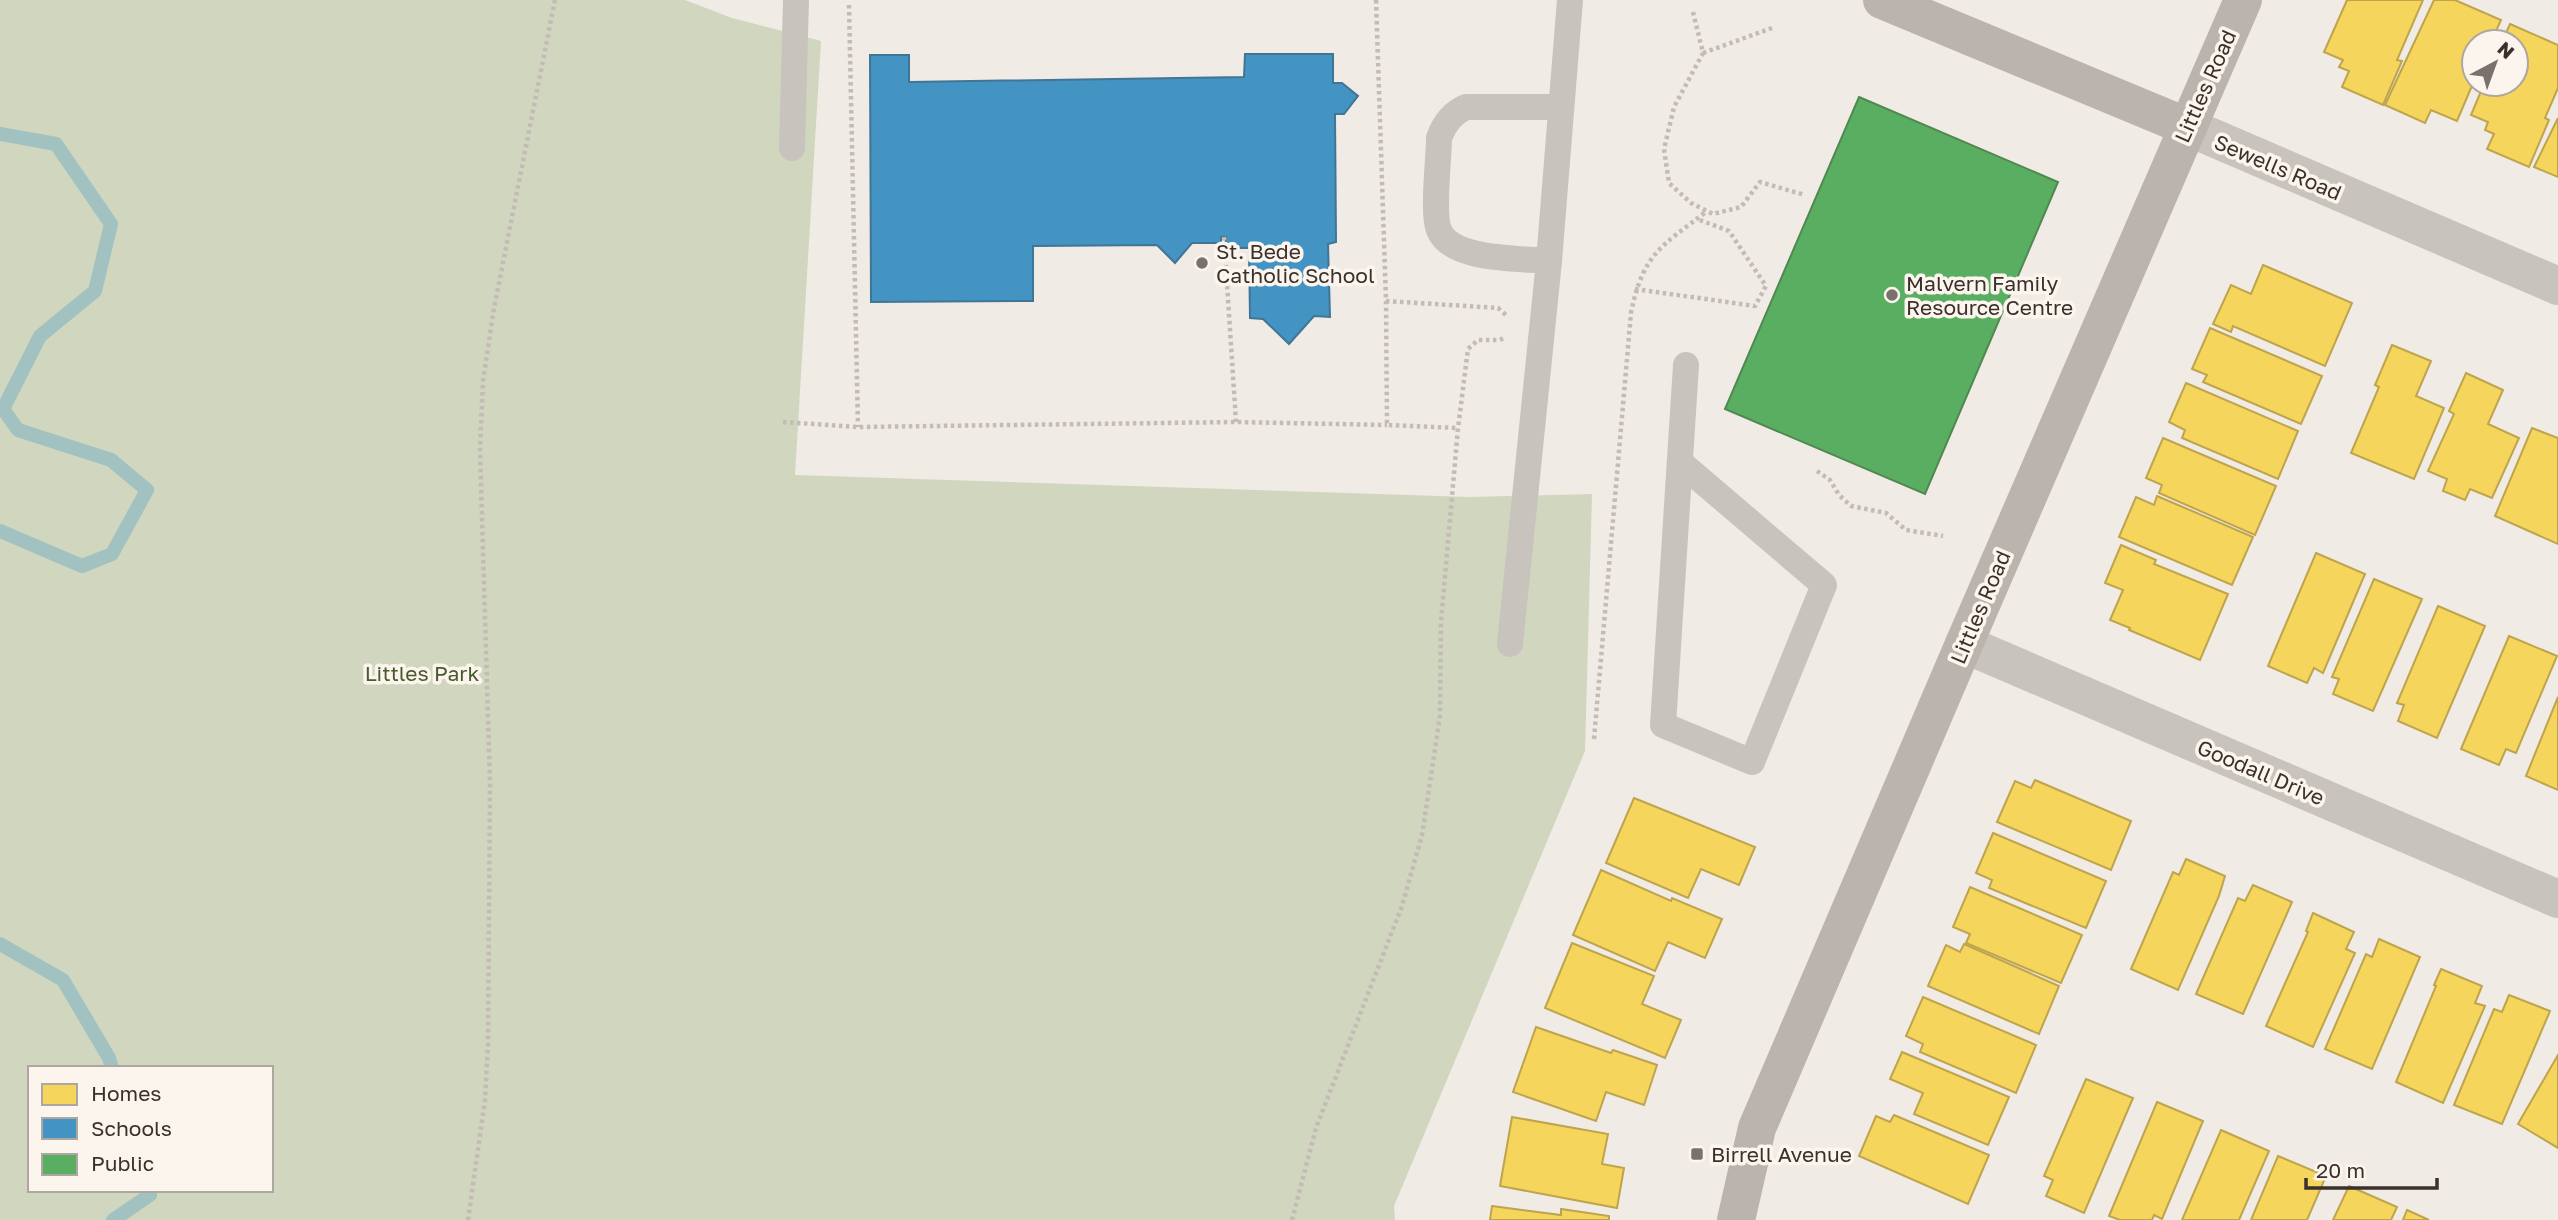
<svg xmlns="http://www.w3.org/2000/svg" width="2558" height="1220" font-family="'Golos Text',sans-serif">
<rect width="100%" height="100%" fill="#f0ebe5"/>
<!-- green -->
<path fill="#d1d6bf" fill-rule="evenodd" d="M0,0H685L732,18L821,41L795,475L1470,497L1592,494L1585,751L1394,1206L1395,1220H0ZM30,1068H271V1190H30Z"/>
<!-- homes -->
<g fill="#f6d55c" stroke="#bea44d" stroke-width="2">
<polygon points="2347,0 2423,0 2397,60 2402,61 2383,105 2342,87 2349,71 2339,67 2343,60 2324,52"/>
<polygon points="2434,0 2455,0 2501,20 2491,42 2474,42 2474,81 2457,121 2431,110 2425,123 2385,105"/>
<polygon points="2510,24 2558,45 2558,88 2545,118 2549,120 2529,167 2487,149 2494,134 2485,130 2488,122 2471,115 2484,84 2516,84 2516,42 2502,42"/>
<polygon points="2558,118 2558,177 2534,167"/>
<polygon points="2263,265 2352,303 2325,366 2233,326 2231,332 2213,324 2231,285 2251,294"/>
<polygon points="2210,328 2322,376 2301,424 2203,382 2207,375 2192,369"/>
<polygon points="2392,345 2431,361 2416,396 2444,408 2414,479 2351,453 2379,387 2375,385"/>
<polygon points="2466,373 2503,390 2488,424 2519,438 2492,498 2470,489 2465,500 2443,491 2447,479 2428,471 2454,414 2449,411"/>
<polygon points="2186,383 2298,431 2278,479 2182,438 2185,430 2169,422"/>
<polygon points="2532,428 2558,438 2558,544 2495,516"/>
<polygon points="2163,438 2276,486 2255,535 2159,493 2162,485 2146,478"/>
<polygon points="2157,496 2253,537 2232,585 2119,537 2136,497 2154,505"/>
<polygon points="2121,545 2156,560 2154,564 2228,594 2200,660 2129,630 2130,628 2110,620 2123,590 2105,583"/>
<polygon points="2316,553 2365,574 2323,673 2314,668 2307,683 2268,666"/>
<polygon points="2374,579 2422,599 2373,711 2333,694 2339,679 2332,677"/>
<polygon points="2438,606 2485,626 2437,738 2398,721 2404,705 2397,703"/>
<polygon points="2509,636 2557,656 2516,753 2506,749 2499,765 2461,749"/>
<polygon points="2558,697 2558,790 2526,776"/>
<polygon points="2035,780 2131,821 2111,870 1997,822 2015,781 2031,788"/>
<polygon points="1634,798 1755,847 1739,885 1701,869 1688,898 1606,863"/>
<polygon points="1993,833 2106,881 2086,928 1989,888 1992,880 1976,873"/>
<polygon points="2186,859 2225,876 2219,896 2178,990 2131,969 2173,872 2179,875"/>
<polygon points="1601,870 1671,901 1672,898 1722,919 1705,958 1668,942 1655,971 1573,935"/>
<polygon points="2253,885 2292,902 2243,1014 2196,994 2238,898 2245,901"/>
<polygon points="1970,887 2082,935 2061,983 1966,943 1970,934 1953,927"/>
<polygon points="2313,913 2354,932 2346,949 2355,953 2313,1047 2266,1026 2308,932 2306,931"/>
<polygon points="2379,939 2420,957 2372,1069 2325,1049 2366,954 2372,957"/>
<polygon points="1572,943 1654,976 1642,1004 1681,1020 1665,1058 1545,1008"/>
<polygon points="1964,944 2059,986 2039,1034 1928,986 1946,945 1960,952"/>
<polygon points="2441,969 2482,986 2475,1003 2485,1006 2443,1103 2396,1082 2436,986 2434,985"/>
<polygon points="2509,995 2550,1011 2502,1124 2454,1105 2494,1009 2502,1012"/>
<polygon points="1923,997 2036,1045 2016,1093 1920,1052 1923,1044 1906,1036"/>
<polygon points="1536,1027 1611,1053 1613,1050 1657,1065 1644,1105 1606,1092 1596,1121 1513,1092"/>
<polygon points="1902,1052 2009,1097 1988,1145 1914,1114 1923,1093 1890,1079"/>
<polygon points="2558,1055 2558,1148 2518,1124"/>
<polygon points="2086,1079 2133,1098 2084,1213 2046,1196 2053,1180 2044,1176"/>
<polygon points="2157,1102 2203,1121 2162,1219 2154,1215 2152,1220 2120,1220 2109,1216"/>
<polygon points="1894,1115 1989,1155 1968,1204 1859,1156 1876,1116 1890,1122"/>
<polygon points="1512,1117 1608,1134 1602,1164 1624,1168 1617,1208 1500,1186"/>
<polygon points="2221,1130 2269,1151 2239,1220 2182,1220"/>
<polygon points="2278,1156 2326,1176 2307,1220 2251,1220"/>
<polygon points="2349,1186 2397,1207 2391,1220 2333,1220"/>
<polygon points="1492,1206 1561,1215 1561,1209 1609,1216 1609,1220 1490,1220"/>
<polygon points="2407,1210 2429,1220 2403,1220"/>
</g>
<!-- schools -->
<polygon fill="#4393c3" stroke="#417595" stroke-width="2" points="1245,54 1333,54 1333,83 1342,83 1358,96 1344,114 1335,114 1336,242 1328,244 1330,317 1314,316 1289,344 1263,319 1250,318 1249,248 1225,248 1226,237 1221,237 1221,243 1192,243 1175,263 1157,245 1033,246 1033,301 871,302 870,55 909,55 909,82 1244,77"/>
<!-- public -->
<polygon fill="#5aae61" stroke="#518851" stroke-width="2" points="1859,97 2058,182 1925,494 1725,409"/>
<g fill="none" stroke-linecap="round" stroke-linejoin="round">
<!-- stream -->
<g stroke="#a1c2c1" stroke-width="14">
<polyline points="0,134 56,144 111,224 95,291 40,336 3,409 18,430 111,460 147,490 112,554 82,566 0,531"/>
<polyline points="0,944 63,980 109,1058 112,1068"/>
<polyline points="113,1220 150,1195 149,1190"/>
</g>
<!-- path -->
<g stroke="#c2bbb6" stroke-width="4.5" stroke-dasharray="3.5 3.5" stroke-linecap="butt">
<polyline points="1376,0 1386,301 1387,425 1458,428"/>
<polyline points="849,5 858,427"/>
<polyline points="1693,12 1703,53 1674,107 1664,149 1669,183 1691,203 1713,214 1741,207 1760,182 1805,195"/>
<polyline points="1703,53 1772,28"/>
<polyline points="1224,237 1236,422"/>
<polyline points="1635,289 1755,306 1766,286 1729,231 1697,219"/>
<polyline points="1386,301 1498,308 1507,316"/>
<polyline points="783,422 858,427 1236,422 1387,425"/>
<polyline points="1817,471 1830,480 1839,495 1851,506 1886,513 1906,530 1943,536"/>
<path d="M1594,739L1631,313C1643,253 1662,246 1707,211"/>
<polyline points="468,1220 485,1100 488,1044 490,784 480,450 483,381 494,308 555,0"/>
<polyline points="1292,1220 1316,1128 1402,906 1422,835 1440,716 1441,622 1458,428 1468,349 1478,340 1499,340 1505,338"/>
</g>
<!-- lane -->
<g stroke="#c9c3be" stroke-width="26">
<polyline points="792,148 796,0"/>
<path d="M1549,261C1521,258 1451,261 1439,230C1432,214 1439,159 1439,138C1444,124 1452,113 1466,107H1560"/>
<polyline points="1682,464 1824,585 1752,762 1663,725 1686,365"/>
<polyline points="1510,644 1549,261 1570,0"/>
</g>
<!-- street -->
<g stroke="#c9c3be" stroke-width="38">
<polyline points="2188,127 2558,286"/>
<polyline points="1964,644 2558,899"/>
</g>
<!-- secondary -->
<g stroke="#bab3ae" stroke-width="38">
<polyline points="1882,0 2188,127"/>
<polyline points="1736,1220 1757,1128 1964,644 2243,0"/>
</g>
</g>
<!-- markers -->
<g fill="#7a716c" stroke="#fbf5ee" stroke-width="2.5">
<circle cx="1202" cy="263" r="7"/>
<circle cx="1892" cy="295" r="7"/>
<rect x="1690" y="1147" width="14" height="14" rx="3.5"/>
</g>
<g text-anchor="middle" dominant-baseline="central" stroke-width="7" stroke-linejoin="round" paint-order="stroke">
<!-- street labels -->
<g font-size="21" fill="#3b302b" stroke="#fbf5ee">
<text transform="translate(2205 86) rotate(-66)">Littles Road</text>
<text transform="translate(2278 167) rotate(23)">Sewells Road</text>
<text transform="translate(1980 607) rotate(-67)">Littles Road</text>
<text transform="translate(2261 772) rotate(23)">Goodall Drive</text>
</g>
<!-- poi labels -->
<g font-size="21" fill="#3b302b" stroke="#fbf5ee" text-anchor="start">
<text x="1216" y="251">St. Bede<tspan x="1216" dy="24">Catholic School</tspan></text>
<text x="1906" y="283">Malvern Family<tspan x="1906" dy="24">Resource Centre</tspan></text>
<text x="1711" y="1154">Birrell Avenue</text>
</g>
<!-- park labels -->
<g font-size="21" fill="#4a5a2e" stroke="#fbf5ee">
<text x="422" y="673">Littles Park</text>
</g>
</g>
<!-- legend -->
<rect x="28" y="1066" width="245" height="126" fill="#fbf5ee" stroke="#aea6a0" stroke-width="2"/>
<rect x="42" y="1084" width="35" height="21" fill="#f6d55c" stroke="#aea6a0" stroke-width="2"/>
<text x="91" y="1101" font-size="21" fill="#3b302b">Homes</text>
<rect x="42" y="1118" width="35" height="21" fill="#4393c3" stroke="#aea6a0" stroke-width="2"/>
<text x="91" y="1136" font-size="21" fill="#3b302b">Schools</text>
<rect x="42" y="1154" width="35" height="21" fill="#5aae61" stroke="#aea6a0" stroke-width="2"/>
<text x="91" y="1171" font-size="21" fill="#3b302b">Public</text>
<!-- north arrow -->
<g transform="translate(2495 63) rotate(41)"><circle r="33" fill="#fbf5ee" stroke="#aea6a0" stroke-width="2"/>
<path d="M0-5L12 26L0 18L-12 26Z" fill="#7a716c"/>
<text y="-10" font-size="19" font-weight="bold" text-anchor="middle" fill="#3b302b">N</text>
</g>
<!-- scale -->
<path d="M2306 1178v10h131v-10" fill="none" stroke="#3b302b" stroke-width="3.5"/>
<text x="2316" y="1178" font-size="21" fill="#3b302b" stroke="#fbf5ee" stroke-width="5" paint-order="stroke">20 m</text>
</svg>
